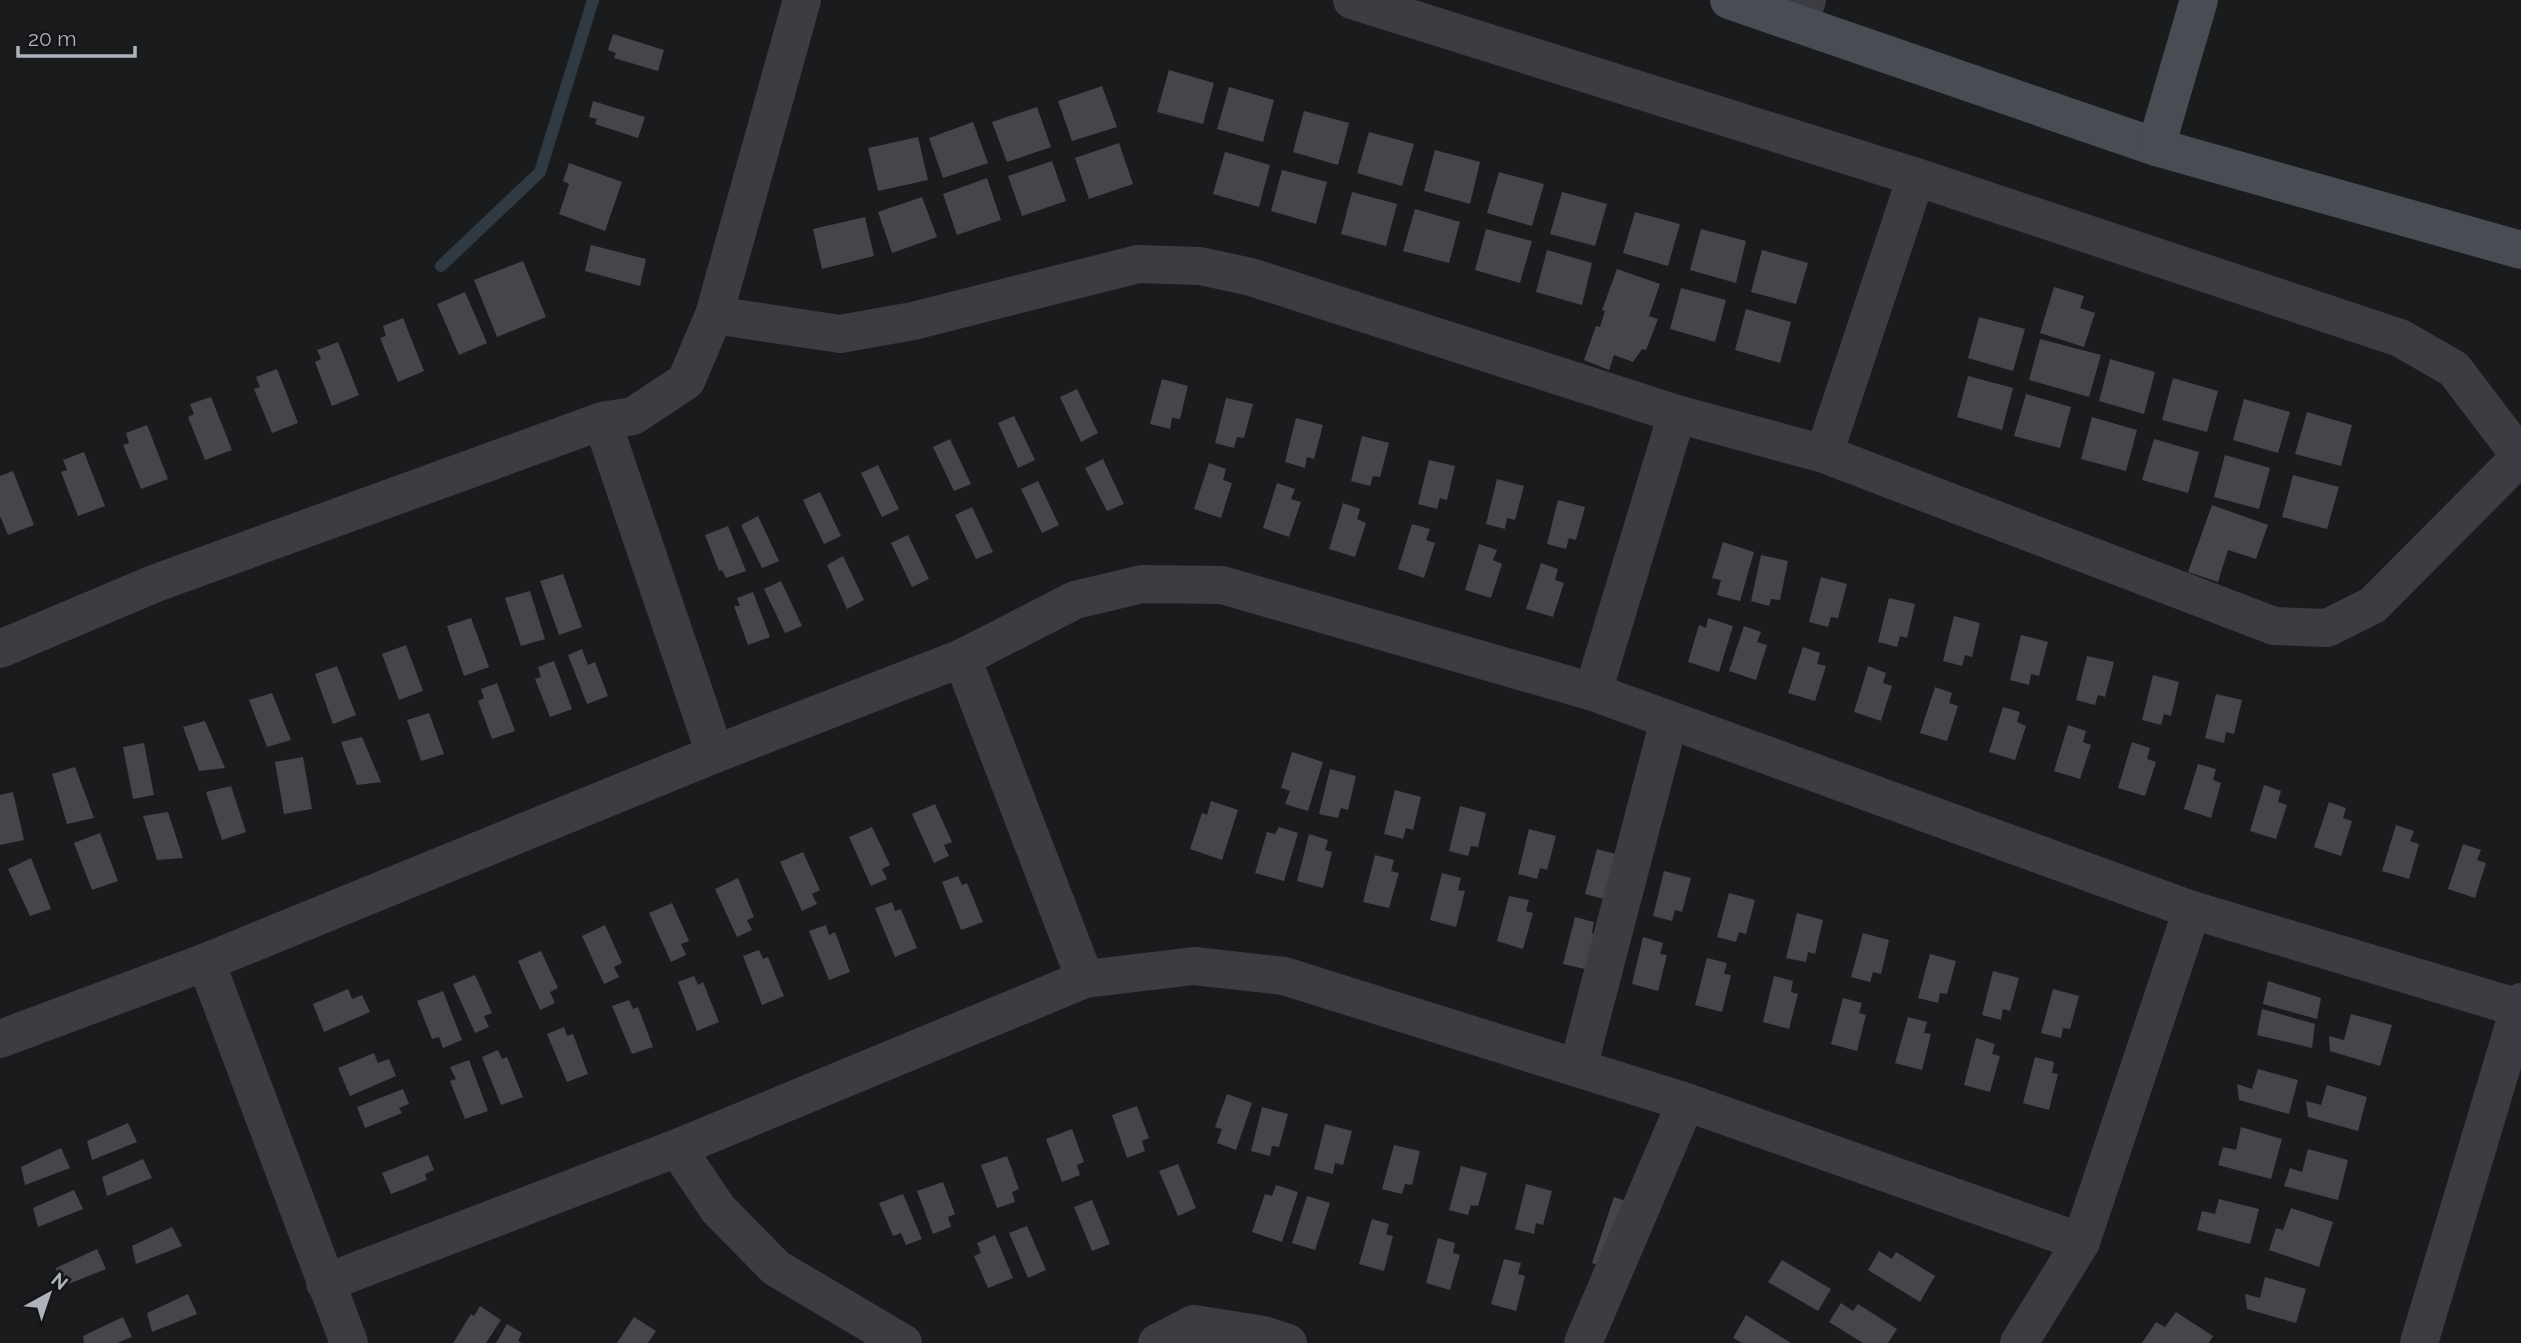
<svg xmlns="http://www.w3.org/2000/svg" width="2521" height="1343" font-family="Raleway,sans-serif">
<rect width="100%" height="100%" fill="#1a1b1d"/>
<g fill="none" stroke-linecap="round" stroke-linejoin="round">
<!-- stream -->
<polyline stroke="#2f3a42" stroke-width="12" points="441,266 540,172 593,0"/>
</g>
<!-- building -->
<g fill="#44464a">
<polygon points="613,34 664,50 658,71 614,58 616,53 608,50"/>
<polygon points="1169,70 1214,83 1203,124 1157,112"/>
<polygon points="1102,86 1117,127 1072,141 1058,101"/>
<polygon points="1229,87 1274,100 1263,142 1217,129"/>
<polygon points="593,101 645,117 638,138 595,124 597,119 589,117"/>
<polygon points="1037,107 1051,147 1007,162 992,122"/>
<polygon points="1304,111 1349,123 1338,165 1293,152"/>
<polygon points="973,122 988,163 943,178 929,138"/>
<polygon points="1369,132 1414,144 1402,186 1357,173"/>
<polygon points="918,137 928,180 878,191 868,148"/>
<polygon points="1119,143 1133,184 1089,199 1075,158"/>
<polygon points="1435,150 1480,162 1470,204 1424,191"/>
<polygon points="1225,152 1270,165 1259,207 1213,194"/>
<polygon points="1052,161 1066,201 1022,216 1008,176"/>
<polygon points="569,163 622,182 605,231 559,214 569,184 563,181"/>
<polygon points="1282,170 1327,182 1316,224 1271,211"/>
<polygon points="1499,172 1544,184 1532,226 1487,213"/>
<polygon points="987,178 1001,220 957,235 943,194"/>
<polygon points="1352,192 1397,204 1386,246 1341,234"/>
<polygon points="1562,192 1607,204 1595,246 1550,234"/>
<polygon points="922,197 937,237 892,253 878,212"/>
<polygon points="1415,209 1460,222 1449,263 1403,251"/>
<polygon points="1635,212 1680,224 1668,266 1623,253"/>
<polygon points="865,217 874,256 822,269 813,229"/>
<polygon points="1486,229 1532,241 1520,283 1475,270"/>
<polygon points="1701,229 1746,241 1736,283 1690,270"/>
<polygon points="591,245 646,259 640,286 585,271"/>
<polygon points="1547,250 1592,263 1582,305 1536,292"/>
<polygon points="1762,250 1808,263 1796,304 1751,292"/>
<polygon points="523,261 546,317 497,337 474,280"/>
<polygon points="1617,269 1660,284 1649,316 1658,319 1646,350 1642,349 1633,362 1614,355 1609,370 1584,360 1596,326 1600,327 1605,311 1602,310"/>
<polygon points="2054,287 2084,296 2080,308 2095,313 2084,347 2040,333"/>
<polygon points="1681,288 1726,300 1715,342 1670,329"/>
<polygon points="465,292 487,343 459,355 437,304"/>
<polygon points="1746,309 1791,322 1780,363 1735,350"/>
<polygon points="1979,317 2025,329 2013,371 1968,358"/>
<polygon points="403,318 424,371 398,382 380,338 386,336 383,326"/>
<polygon points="2040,339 2101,355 2089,397 2029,380"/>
<polygon points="338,342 359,395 332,406 315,362 321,359 317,350"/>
<polygon points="2110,359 2155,372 2144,414 2099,401"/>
<polygon points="277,369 298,423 272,433 254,389 260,387 256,377"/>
<polygon points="1968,376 2013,388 2002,430 1957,417"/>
<polygon points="2173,378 2218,391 2207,432 2162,420"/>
<polygon points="1162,379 1188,386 1180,419 1172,418 1170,429 1150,424"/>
<polygon points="1077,389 1098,433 1081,442 1060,397"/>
<polygon points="2026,394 2071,407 2060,448 2014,436"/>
<polygon points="211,397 232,450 205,460 188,417 194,414 190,404"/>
<polygon points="1226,398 1253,404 1244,438 1237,437 1234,448 1215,443"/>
<polygon points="2244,399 2290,412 2278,453 2233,440"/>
<polygon points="2307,412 2352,425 2341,466 2295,454"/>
<polygon points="1014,416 1035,460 1018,468 998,423"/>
<polygon points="2092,417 2137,430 2126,471 2081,459"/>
<polygon points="1296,418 1323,425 1314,459 1307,457 1305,468 1285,462"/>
<polygon points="147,425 168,479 141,489 123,445 129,443 126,433"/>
<polygon points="1362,436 1389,443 1380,477 1373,476 1370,486 1351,481"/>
<polygon points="950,439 971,484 954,491 933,447"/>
<polygon points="2154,439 2199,452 2188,493 2142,480"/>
<polygon points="84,452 105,506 78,516 61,472 67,470 63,460"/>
<polygon points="2225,455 2270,468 2259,509 2214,497"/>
<polygon points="1103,459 1124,504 1107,511 1085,468"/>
<polygon points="1429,460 1455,466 1447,500 1440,498 1437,509 1418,504"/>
<polygon points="1209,463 1226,469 1223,480 1232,483 1221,518 1194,509"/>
<polygon points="878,465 899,509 882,517 861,473"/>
<polygon points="13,471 34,525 8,535 0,516 0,476"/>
<polygon points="2293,475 2339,487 2327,529 2282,517"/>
<polygon points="1497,479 1524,486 1515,520 1507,518 1505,529 1486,524"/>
<polygon points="1038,481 1059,525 1042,533 1021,489"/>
<polygon points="1277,483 1295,489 1291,499 1301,502 1289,537 1263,528"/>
<polygon points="820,492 841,536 824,544 803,500"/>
<polygon points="1558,500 1585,507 1576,540 1569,538 1566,549 1547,544"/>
<polygon points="1343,503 1360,509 1357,519 1366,523 1355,557 1329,549"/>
<polygon points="2212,505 2268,525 2256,559 2228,550 2218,582 2188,572"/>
<polygon points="972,507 993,552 976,559 955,515"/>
<polygon points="758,516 779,561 762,568 741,525"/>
<polygon points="1412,524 1430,529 1426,540 1435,543 1424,578 1398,569"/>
<polygon points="728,526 746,571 726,578 722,570 719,571 705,535"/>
<polygon points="908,535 929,579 912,587 891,543"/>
<polygon points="1723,542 1754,552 1740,601 1717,595 1721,580 1712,578"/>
<polygon points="1479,544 1497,550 1493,560 1502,564 1491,598 1465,590"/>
<polygon points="1761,555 1788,561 1780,600 1771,599 1769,606 1751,601"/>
<polygon points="843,556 864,600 847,609 827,565"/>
<polygon points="1541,563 1558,569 1555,580 1564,583 1553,617 1526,609"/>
<polygon points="563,574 582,627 559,635 540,581"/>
<polygon points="1821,577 1847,584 1838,618 1831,617 1828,627 1809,622"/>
<polygon points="781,581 802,626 785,633 764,589"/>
<polygon points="530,591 545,639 521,646 505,598"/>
<polygon points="753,592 770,637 748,645 734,606 740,606 737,598"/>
<polygon points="1889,598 1915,604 1907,638 1900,636 1897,647 1878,642"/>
<polygon points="1954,616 1980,623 1972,657 1965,655 1962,666 1943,661"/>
<polygon points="471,618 489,667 464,676 447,626"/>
<polygon points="1708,618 1733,626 1719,672 1688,662 1699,625 1706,628"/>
<polygon points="1744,626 1761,632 1757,642 1767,645 1756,680 1729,671"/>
<polygon points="2021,635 2048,642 2039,676 2031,674 2029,685 2010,680"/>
<polygon points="406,645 423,691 399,700 382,654"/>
<polygon points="1803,647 1820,653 1817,664 1826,666 1815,701 1788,693"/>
<polygon points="582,649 588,665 595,662 608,696 587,704 568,655"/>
<polygon points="2087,656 2114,662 2105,697 2098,695 2095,705 2076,700"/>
<polygon points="554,661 572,709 550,717 535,679 541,677 538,667"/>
<polygon points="337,666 356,715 333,724 315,674"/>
<polygon points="1868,666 1886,673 1883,683 1892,686 1881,721 1854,712"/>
<polygon points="2153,675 2179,682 2171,716 2164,714 2161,725 2142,720"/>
<polygon points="497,683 515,731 492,739 478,701 484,698 481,689"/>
<polygon points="1935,687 1952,693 1949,703 1958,706 1947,741 1920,733"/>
<polygon points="272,693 291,740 267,747 249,700"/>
<polygon points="2216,694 2242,700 2234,734 2226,732 2224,743 2205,738"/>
<polygon points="2003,707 2020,712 2017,722 2026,726 2015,760 1989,752"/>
<polygon points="429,713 444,754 421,761 407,720"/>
<polygon points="205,721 225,768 199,771 183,727"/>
<polygon points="2068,725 2086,731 2083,742 2091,745 2080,779 2054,771"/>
<polygon points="362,737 381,782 357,785 341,742"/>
<polygon points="2132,742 2150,748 2147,759 2156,762 2145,796 2118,788"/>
<polygon points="144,743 154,795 133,799 123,747"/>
<polygon points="1292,752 1323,762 1308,811 1285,804 1290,791 1281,788"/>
<polygon points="303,757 312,809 284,814 275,762"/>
<polygon points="2198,764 2216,769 2213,780 2221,783 2211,818 2184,809"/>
<polygon points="75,767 94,818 67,824 52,774"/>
<polygon points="1330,769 1356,776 1348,810 1341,808 1338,818 1319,814"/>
<polygon points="2264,785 2281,791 2278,802 2287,805 2276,839 2250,831"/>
<polygon points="231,786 246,832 222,840 206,792"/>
<polygon points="1395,790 1421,797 1413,830 1406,828 1403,839 1384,834"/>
<polygon points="13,792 24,840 0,845 0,795"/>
<polygon points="1211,801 1238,810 1222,860 1190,849 1202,813 1207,815"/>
<polygon points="2329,802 2346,808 2343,818 2352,821 2341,856 2314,847"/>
<polygon points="935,804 952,842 944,845 949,856 934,863 912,814"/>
<polygon points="1460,806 1486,813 1478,847 1471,846 1468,856 1449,851"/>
<polygon points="168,812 183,858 157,860 143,816"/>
<polygon points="2396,825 2414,831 2410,841 2419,844 2409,879 2382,871"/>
<polygon points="872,827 890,865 882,869 887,879 871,886 849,837"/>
<polygon points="1279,827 1298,833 1284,881 1255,873 1267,832 1275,834"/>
<polygon points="1529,829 1556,836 1547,870 1540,868 1537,879 1518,874"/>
<polygon points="100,833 118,881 92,890 74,843"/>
<polygon points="1309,834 1328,840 1325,850 1332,852 1323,888 1297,881"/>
<polygon points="2463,844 2481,850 2477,860 2486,863 2475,898 2448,889"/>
<polygon points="1597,849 1623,856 1604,899 1585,894"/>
<polygon points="803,852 820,890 812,894 817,904 802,911 780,862"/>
<polygon points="1375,855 1394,860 1391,871 1399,873 1389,908 1363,902"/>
<polygon points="31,858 51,909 30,916 8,869"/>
<polygon points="1664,871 1691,878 1682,912 1675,910 1672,921 1653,916"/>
<polygon points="1442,873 1461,878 1458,890 1465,891 1456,927 1430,920"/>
<polygon points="958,876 962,885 967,883 983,922 961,930 942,882"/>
<polygon points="738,878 754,917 747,920 752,930 737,937 715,889"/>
<polygon points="1729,893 1755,900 1746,934 1739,932 1736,942 1717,937"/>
<polygon points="1509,896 1529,900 1526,911 1533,913 1523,949 1497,941"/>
<polygon points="892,902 895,911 901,909 917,948 895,957 875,908"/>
<polygon points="672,903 689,941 681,944 686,955 671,962 649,913"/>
<polygon points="1797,913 1823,920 1815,954 1808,952 1806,962 1786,958"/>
<polygon points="1575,917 1594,922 1592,933 1599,935 1589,970 1563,964"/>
<polygon points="605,925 622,963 614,967 619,977 604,984 582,936"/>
<polygon points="826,925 829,935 835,932 850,972 829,980 809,931"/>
<polygon points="1863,933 1889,940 1881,974 1873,972 1870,982 1851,977"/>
<polygon points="1643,937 1663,943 1660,954 1667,955 1658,991 1632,984"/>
<polygon points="759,950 763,959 768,957 784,996 762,1005 743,956"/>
<polygon points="541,951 558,988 550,992 555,1003 540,1010 518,961"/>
<polygon points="1930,954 1956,961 1947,994 1940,993 1938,1003 1918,998"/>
<polygon points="1707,958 1727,963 1724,974 1731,975 1722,1012 1695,1005"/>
<polygon points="1993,971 2019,978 2010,1011 2003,1009 2001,1020 1982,1015"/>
<polygon points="475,975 492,1013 484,1016 489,1027 475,1033 453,984"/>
<polygon points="694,976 698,985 703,982 719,1022 697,1031 678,982"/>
<polygon points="1774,976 1793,981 1791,992 1798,994 1789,1029 1763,1022"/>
<polygon points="2268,981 2321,998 2317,1019 2263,1004"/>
<polygon points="348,989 352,999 362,995 370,1012 324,1032 313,1004"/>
<polygon points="2053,989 2079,996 2070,1029 2063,1028 2061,1038 2041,1033"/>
<polygon points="443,991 462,1040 443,1048 439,1037 432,1039 417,1001"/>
<polygon points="1843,998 1862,1003 1859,1013 1866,1015 1857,1051 1831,1044"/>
<polygon points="629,1000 633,1009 638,1007 653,1047 632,1054 612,1006"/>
<polygon points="2262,1009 2315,1024 2312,1048 2257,1035"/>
<polygon points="2351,1014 2392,1025 2380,1066 2330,1051 2329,1036 2344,1040"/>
<polygon points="1908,1017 1927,1022 1924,1033 1931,1034 1922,1070 1895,1063"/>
<polygon points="564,1027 567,1036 573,1034 588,1074 567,1082 547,1034"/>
<polygon points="1976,1038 1995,1044 1992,1054 2000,1056 1990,1092 1964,1085"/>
<polygon points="498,1050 502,1059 507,1057 523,1097 501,1105 482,1057"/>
<polygon points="374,1053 378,1063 389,1059 396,1076 350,1096 338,1068"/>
<polygon points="2035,1057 2054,1062 2052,1073 2058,1074 2049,1110 2023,1103"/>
<polygon points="469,1060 488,1111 465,1119 450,1081 456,1079 450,1067"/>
<polygon points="2258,1069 2298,1080 2289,1114 2239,1100 2237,1084 2252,1089"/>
<polygon points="2327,1085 2367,1097 2358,1131 2308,1117 2306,1101 2321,1105"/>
<polygon points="403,1089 409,1104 399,1108 402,1113 365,1128 357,1107"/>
<polygon points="1227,1094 1252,1103 1236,1150 1217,1143 1222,1129 1215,1127"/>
<polygon points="1137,1106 1149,1138 1142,1141 1145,1151 1127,1158 1112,1115"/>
<polygon points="1262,1107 1288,1114 1279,1147 1272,1146 1270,1156 1251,1151"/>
<polygon points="128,1123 137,1142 92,1160 87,1141"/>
<polygon points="1325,1124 1352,1131 1343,1165 1335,1163 1333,1174 1314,1169"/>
<polygon points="2241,1127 2282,1139 2271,1179 2218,1165 2223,1147 2236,1150"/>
<polygon points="1072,1129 1084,1162 1077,1165 1080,1175 1062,1182 1046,1139"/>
<polygon points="1394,1145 1420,1151 1412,1185 1405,1184 1402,1194 1382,1189"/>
<polygon points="61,1148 70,1168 25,1185 21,1167"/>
<polygon points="2308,1149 2348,1160 2338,1200 2284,1186 2290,1168 2302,1172"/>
<polygon points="428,1155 434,1170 425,1174 427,1180 391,1194 382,1173"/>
<polygon points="1007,1156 1019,1189 1012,1192 1015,1202 997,1208 981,1165"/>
<polygon points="143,1159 152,1178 107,1196 102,1177"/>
<polygon points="1178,1164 1196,1208 1178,1216 1159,1171"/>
<polygon points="1461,1166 1487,1173 1478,1206 1471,1205 1468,1215 1449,1210"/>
<polygon points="943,1182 955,1214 948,1217 951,1227 933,1234 917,1191"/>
<polygon points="1526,1184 1552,1191 1543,1225 1536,1223 1534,1234 1515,1229"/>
<polygon points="1276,1185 1298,1192 1282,1242 1252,1232 1265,1194 1272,1196"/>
<polygon points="74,1190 83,1209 38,1227 33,1208"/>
<polygon points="903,1194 922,1239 906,1245 901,1233 893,1236 879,1203"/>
<polygon points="1307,1196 1330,1203 1315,1250 1292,1243"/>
<polygon points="1614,1197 1629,1202 1607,1268 1592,1263"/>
<polygon points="2219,1199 2259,1209 2250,1244 2197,1230 2202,1211 2215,1214"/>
<polygon points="1092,1200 1110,1244 1092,1251 1074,1207"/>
<polygon points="2291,1208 2333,1222 2319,1267 2269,1250 2276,1228 2283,1230"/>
<polygon points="1372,1219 1389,1224 1386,1234 1393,1236 1384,1271 1359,1264"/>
<polygon points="1027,1226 1046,1270 1028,1278 1009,1233"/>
<polygon points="172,1227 182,1246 136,1264 132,1246"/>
<polygon points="995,1235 1013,1278 988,1288 974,1256 981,1253 977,1243"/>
<polygon points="1438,1238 1455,1243 1453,1253 1460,1255 1450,1290 1426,1283"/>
<polygon points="97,1249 106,1269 61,1287 56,1268"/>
<polygon points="1879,1251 1892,1259 1896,1252 1935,1276 1920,1302 1868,1270"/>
<polygon points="1504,1259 1521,1263 1518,1274 1525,1276 1516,1311 1491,1304"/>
<polygon points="1782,1260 1831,1289 1818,1311 1768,1282"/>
<polygon points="2265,1277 2306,1289 2296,1323 2247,1309 2245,1294 2260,1298"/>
<polygon points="188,1294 197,1314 152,1332 147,1313"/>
<polygon points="1841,1303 1853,1311 1858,1304 1897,1329 1888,1343 1863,1343 1829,1322"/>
<polygon points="480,1306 501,1320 486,1343 453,1343 471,1314 474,1316"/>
<polygon points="2176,1312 2213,1336 2209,1343 2142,1343 2156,1322 2165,1327"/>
<polygon points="1746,1315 1791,1343 1742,1343 1733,1338"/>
<polygon points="123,1317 132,1337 117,1343 84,1343 83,1336"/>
<polygon points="634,1317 656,1331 648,1343 617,1343"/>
<polygon points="507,1324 522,1333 518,1341 523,1343 496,1343"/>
</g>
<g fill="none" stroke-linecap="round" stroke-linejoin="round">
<!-- street -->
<g stroke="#3b3d42" stroke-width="38">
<polyline points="1352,0 1916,177 2400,338 2454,369 2521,457"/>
<polyline points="1800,22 1807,0"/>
<polyline points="714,315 840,334 913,321 1138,264 1200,266 1251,277 1677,414 1824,454 2274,626 2327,628 2373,605 2521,456"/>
<polyline points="602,421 715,754"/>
<polyline points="1824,454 1916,177"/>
<polyline points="0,649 156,583 602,421 633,416 686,381 714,315 802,0"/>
<polyline points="962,658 1085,979"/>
<polyline points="1593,692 1677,414"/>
<polyline points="206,962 349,1343"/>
<polyline points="0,1039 206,962 715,754 962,658 1075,600 1142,584 1222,585 1593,692 2192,910 2519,1008"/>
<polyline points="1578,1068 1669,720"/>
<polyline points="677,1148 718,1209 776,1268 903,1343"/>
<polyline points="325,1283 677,1148 1085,979 1194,966 1284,976 1686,1102 2081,1242"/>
<polyline points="1157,1343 1194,1324 1264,1335 1288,1343"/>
<polyline points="1583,1343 1686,1102"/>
<polyline points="2019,1343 2081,1242 2192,910"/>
<polyline points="2419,1343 2521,1002"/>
</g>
<!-- secondary -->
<g stroke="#494c53" stroke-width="38">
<polyline points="1729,0 2156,147 2521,250"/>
<polyline points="2156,147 2199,0"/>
</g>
</g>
<!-- north arrow -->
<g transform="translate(49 1294) rotate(40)" stroke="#151518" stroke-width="5" paint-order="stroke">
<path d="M0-5L12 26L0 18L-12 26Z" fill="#adb2bd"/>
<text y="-10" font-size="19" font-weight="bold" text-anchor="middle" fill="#adb2bd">N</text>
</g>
<!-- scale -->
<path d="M18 46v10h117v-10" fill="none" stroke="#adb2bd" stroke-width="3.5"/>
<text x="28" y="46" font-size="21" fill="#adb2bd" stroke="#151518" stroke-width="5" paint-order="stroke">20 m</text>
</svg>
